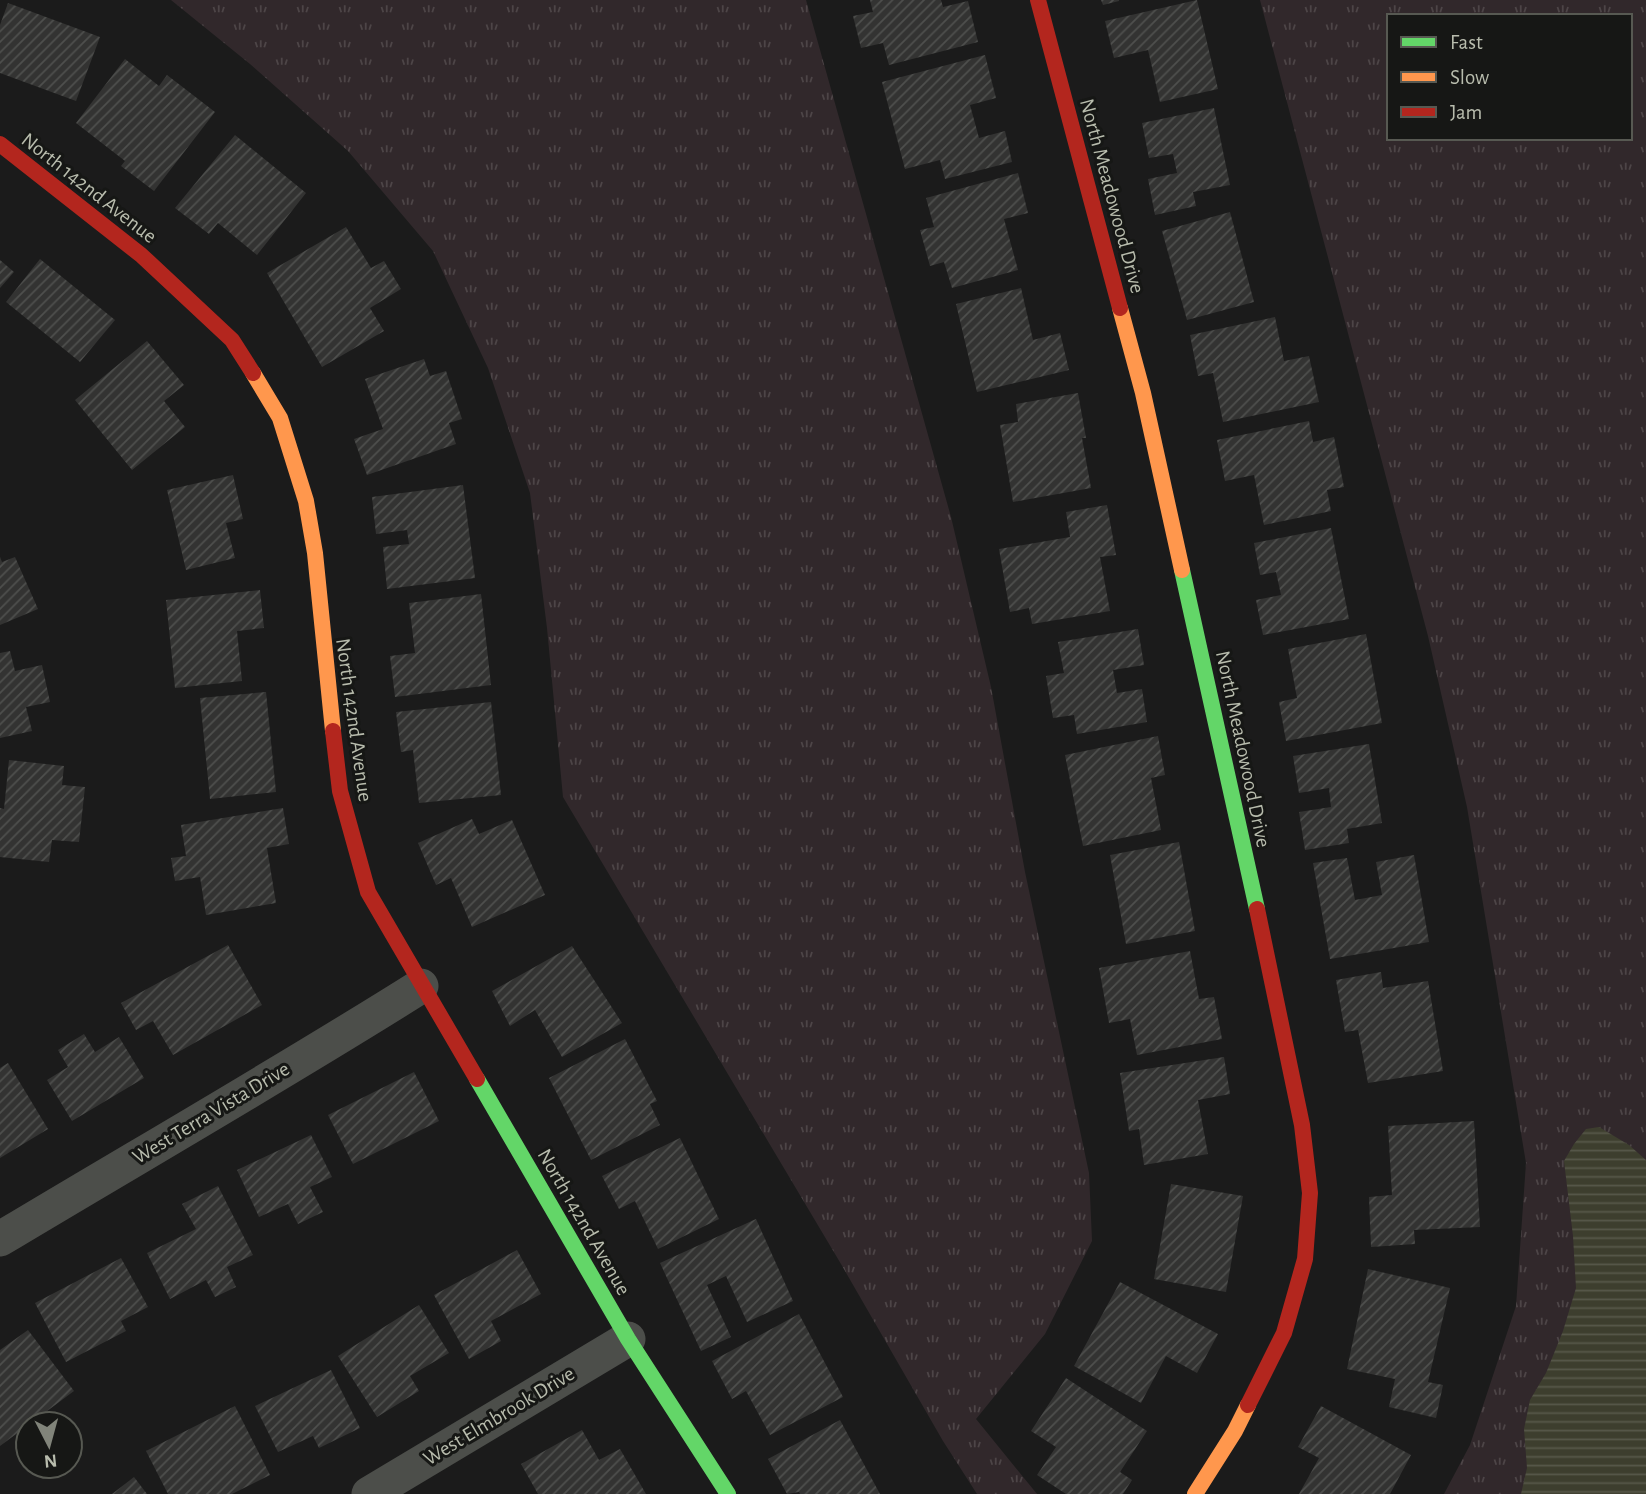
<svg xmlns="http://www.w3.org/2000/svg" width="1646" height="1494" font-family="'Alegreya Sans',sans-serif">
<defs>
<pattern id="grass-tufts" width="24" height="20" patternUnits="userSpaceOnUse" patternTransform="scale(1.75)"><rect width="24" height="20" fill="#31282b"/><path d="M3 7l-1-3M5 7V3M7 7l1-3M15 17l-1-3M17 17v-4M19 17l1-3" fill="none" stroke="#4d4547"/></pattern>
<pattern id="water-rules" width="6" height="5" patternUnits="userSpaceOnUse" patternTransform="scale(1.75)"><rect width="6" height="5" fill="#3d3e2e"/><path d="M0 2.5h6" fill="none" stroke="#57584a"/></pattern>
<pattern id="building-hatch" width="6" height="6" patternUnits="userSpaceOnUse" patternTransform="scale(1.75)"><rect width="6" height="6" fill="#333332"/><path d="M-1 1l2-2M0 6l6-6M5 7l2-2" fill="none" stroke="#4e4f4d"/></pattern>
</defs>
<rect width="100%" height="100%" fill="#1b1b1b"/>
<!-- grass -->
<g fill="url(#grass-tufts)" fill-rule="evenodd">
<polygon points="171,0 806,0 951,517 991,687 1025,872 1089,1173 1092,1241 1045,1334 976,1419 1037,1494 977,1494 943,1441 841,1264 563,797 547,628 530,493 488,368 433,251 348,151 250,64"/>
<path d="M1260,0H1646V1494H1444L1470,1445L1516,1306L1526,1163L1467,807L1428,636ZM1389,16H1630V138H1389Z"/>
</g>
<!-- water -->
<polygon fill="url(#water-rules)" points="1599,1127 1629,1145 1646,1160 1646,1494 1521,1494 1527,1468 1524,1429 1530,1400 1546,1373 1563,1331 1576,1288 1573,1236 1564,1161 1574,1144 1586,1129"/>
<!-- building -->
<g fill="url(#building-hatch)">
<polygon points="870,0 941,0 943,7 968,1 978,42 889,65 883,43 861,48 853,16 873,12"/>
<polygon points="1101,0 1119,0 1119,1 1103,5"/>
<polygon points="1197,0 1218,89 1160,102 1148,50 1114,58 1105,21"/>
<polygon points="8,3 100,37 76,101 0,73 0,25"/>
<polygon points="985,55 996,98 970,105 979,138 1005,131 1012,162 945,179 940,160 905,169 882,82"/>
<polygon points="125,59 159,86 167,75 215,112 154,191 121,166 125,161 76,123"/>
<polygon points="1214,108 1230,185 1193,192 1196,206 1155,215 1148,179 1177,173 1173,154 1149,158 1142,123"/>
<polygon points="235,135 306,193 257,255 218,223 209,234 175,208"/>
<polygon points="1018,173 1028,213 1004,219 1018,270 952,288 944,262 930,266 920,230 934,227 926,198"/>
<polygon points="1230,212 1254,302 1187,320 1162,231"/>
<polygon points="346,227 371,268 384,261 401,289 370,308 384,331 322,367 267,273"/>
<polygon points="40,259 115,320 80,362 6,302"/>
<polygon points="0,260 14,272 0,288"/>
<polygon points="1021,288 1033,340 1060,333 1069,370 977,392 956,304"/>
<polygon points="1275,317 1284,361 1309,356 1319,402 1223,422 1213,373 1198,376 1190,335"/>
<polygon points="147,341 184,385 164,401 185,427 132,470 75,400"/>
<polygon points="424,359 430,376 446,371 462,419 449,423 456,444 367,475 354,439 383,429 365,379"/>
<polygon points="1078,393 1086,438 1082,438 1091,488 1013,502 1000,425 1018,422 1016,404"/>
<polygon points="1309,421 1313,442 1334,437 1344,487 1327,490 1331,511 1264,525 1254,475 1225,481 1217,440"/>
<polygon points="233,475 243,519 226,523 235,558 186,570 167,490"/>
<polygon points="463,485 475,578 387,589 383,547 409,544 407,530 376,534 372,497"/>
<polygon points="1107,505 1116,555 1100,557 1110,611 1032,624 1029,608 1010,612 999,549 1070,537 1066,512"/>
<polygon points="1331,528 1349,619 1263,635 1256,600 1281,595 1276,572 1260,575 1254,543"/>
<polygon points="0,557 2,562 15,557 38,609 0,625"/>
<polygon points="260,590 264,628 237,631 242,681 175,688 166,600"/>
<polygon points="481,594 491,685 395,697 390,656 415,653 409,603"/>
<polygon points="1138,629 1144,665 1113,670 1117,693 1142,689 1147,722 1077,734 1074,715 1053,718 1046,676 1064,673 1058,642"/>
<polygon points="1366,634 1382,723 1286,741 1279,702 1297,698 1288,649"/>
<polygon points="10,651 15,671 42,665 50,702 26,707 32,731 0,738 0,653"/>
<polygon points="266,692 276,792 210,799 200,698"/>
<polygon points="491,702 501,795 419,803 413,750 401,752 396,712"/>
<polygon points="1158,736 1165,775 1151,778 1161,830 1083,846 1065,755"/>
<polygon points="1369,744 1382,823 1347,829 1349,843 1305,850 1299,812 1331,807 1329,788 1299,793 1293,756"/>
<polygon points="9,760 64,766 62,785 85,787 79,842 52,840 49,862 0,857 0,808 4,809"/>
<polygon points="283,808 289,844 267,848 276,903 206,915 200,877 175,881 171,858 186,856 181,825"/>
<polygon points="472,819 479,834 512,820 545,895 472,927 451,878 436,885 418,843"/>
<polygon points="1179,842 1195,931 1126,944 1110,855"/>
<polygon points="1414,855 1429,942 1330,959 1313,863 1347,858 1355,900 1382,895 1376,862"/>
<polygon points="228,945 262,1005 173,1055 153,1021 136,1030 121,1003"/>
<polygon points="572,946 622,1023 562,1057 535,1010 510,1026 492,991"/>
<polygon points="1190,951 1199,999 1214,997 1222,1039 1137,1055 1130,1019 1109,1023 1099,968"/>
<polygon points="1381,972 1383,988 1428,981 1443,1071 1368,1083 1358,1030 1345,1032 1336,980"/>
<polygon points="84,1034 95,1052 119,1037 144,1078 72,1121 47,1080 68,1067 58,1050"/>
<polygon points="625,1039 657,1101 650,1104 660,1125 591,1160 549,1078"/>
<polygon points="1224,1057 1230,1094 1198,1100 1208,1154 1144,1165 1139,1129 1129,1131 1120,1073"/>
<polygon points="8,1063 48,1129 0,1158 0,1068"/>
<polygon points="414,1072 439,1121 353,1164 328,1115"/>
<polygon points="1474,1121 1480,1227 1414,1230 1415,1244 1371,1247 1369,1197 1392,1195 1388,1126"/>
<polygon points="311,1135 332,1177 310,1187 323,1212 298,1224 288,1204 259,1217 237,1170"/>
<polygon points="680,1138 719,1219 658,1249 635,1201 619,1209 602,1176"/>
<polygon points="1171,1184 1243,1196 1226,1292 1154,1279"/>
<polygon points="218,1186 253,1255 227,1267 236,1287 215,1297 206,1280 170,1299 147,1253 196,1229 182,1204"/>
<polygon points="756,1219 793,1301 747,1322 726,1276 707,1285 731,1337 701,1351 660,1263"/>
<polygon points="517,1250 541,1294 491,1321 501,1341 469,1359 434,1295"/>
<polygon points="121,1258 148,1307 121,1321 126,1331 66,1362 35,1303"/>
<polygon points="1368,1269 1450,1288 1428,1382 1443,1385 1436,1418 1389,1407 1395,1379 1347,1369"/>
<polygon points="1120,1282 1218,1334 1197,1373 1166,1356 1141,1403 1074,1366"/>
<polygon points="419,1305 449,1353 410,1376 419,1391 377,1417 338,1356"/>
<polygon points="799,1314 843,1397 770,1435 746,1391 732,1399 712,1361"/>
<polygon points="28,1330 74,1391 0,1446 0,1350"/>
<polygon points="331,1370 360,1428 319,1448 313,1436 278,1452 255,1406"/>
<polygon points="1066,1378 1147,1431 1120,1472 1132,1480 1123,1494 1066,1494 1037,1475 1056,1447 1031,1431"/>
<polygon points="235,1406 270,1475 232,1494 168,1494 146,1451"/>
<polygon points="1321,1406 1411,1455 1390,1494 1299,1494 1319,1458 1298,1447"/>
<polygon points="840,1420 880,1494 800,1494 799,1492 787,1494 768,1459"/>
<polygon points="582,1430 599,1460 620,1449 646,1494 538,1494 521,1464"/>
<polygon points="134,1477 147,1494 112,1494"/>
</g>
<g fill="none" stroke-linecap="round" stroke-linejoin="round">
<!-- street -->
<g stroke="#4c4e4a" stroke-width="35">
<path d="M0,1239C140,1155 283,1073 421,986"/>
<polyline points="369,1494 628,1339"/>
</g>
<!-- fast -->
<g stroke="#63d668" stroke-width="16">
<polyline points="1182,570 1257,909"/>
<polyline points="477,1079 628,1339 728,1494"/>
</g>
<!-- slow -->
<g stroke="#ff974d" stroke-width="16">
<polyline points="1120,308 1143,393 1182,570"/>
<polyline points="253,373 280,418 306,501 315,553 333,731"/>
<polyline points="1195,1494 1235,1431 1248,1405"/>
</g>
<!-- jam -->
<g stroke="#b3261e" stroke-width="16">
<polyline points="1038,0 1120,308"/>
<polyline points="0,144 141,255 232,340 253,373"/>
<polyline points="333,731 340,791 368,892 477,1079"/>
<polyline points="1248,1405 1284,1333 1305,1259 1310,1193 1302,1125 1257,909"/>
</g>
</g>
<g text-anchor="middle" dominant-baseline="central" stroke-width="6" stroke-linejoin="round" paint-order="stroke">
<!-- street labels -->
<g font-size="21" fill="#b8bcad" stroke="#161715">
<text transform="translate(89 188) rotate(38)">North 142nd Avenue</text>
<text transform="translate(1112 196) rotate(75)">North Meadowood Drive</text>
<text transform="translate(354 720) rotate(82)">North 142nd Avenue</text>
<text transform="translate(1243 749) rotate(78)">North Meadowood Drive</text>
<text transform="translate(211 1113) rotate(-31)">West Terra Vista Drive</text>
<text transform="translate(584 1222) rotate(60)">North 142nd Avenue</text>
<text transform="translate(499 1416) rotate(-31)">West Elmbrook Drive</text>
</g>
</g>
<!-- legend -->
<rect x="1387" y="14" width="245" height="126" fill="#161715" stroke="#575952" stroke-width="2"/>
<rect x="1401" y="37" width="35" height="10" fill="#63d668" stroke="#575952" stroke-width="2"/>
<text x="1450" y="49" font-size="21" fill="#b8bcad">Fast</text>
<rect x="1401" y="72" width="35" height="10" fill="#ff974d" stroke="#575952" stroke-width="2"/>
<text x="1450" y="84" font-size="21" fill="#b8bcad">Slow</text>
<rect x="1401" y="107" width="35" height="10" fill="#b3261e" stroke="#575952" stroke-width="2"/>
<text x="1450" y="119" font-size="21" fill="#b8bcad">Jam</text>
<!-- north arrow -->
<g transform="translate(49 1445) rotate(174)"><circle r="33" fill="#161715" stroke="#575952" stroke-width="2"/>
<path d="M0-5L12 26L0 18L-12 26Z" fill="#81847a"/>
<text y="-10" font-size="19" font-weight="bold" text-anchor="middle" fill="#b8bcad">N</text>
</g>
</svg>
